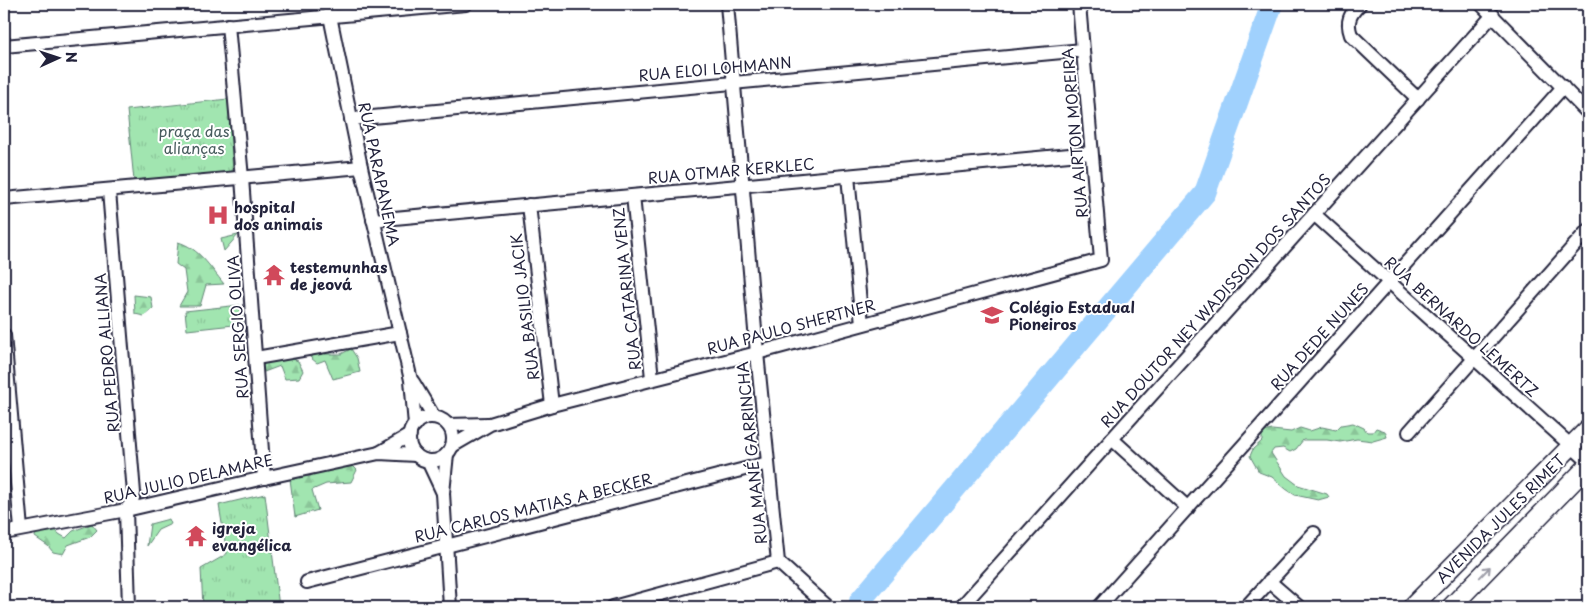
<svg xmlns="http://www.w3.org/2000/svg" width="1592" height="611" font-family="'Playpen Sans',sans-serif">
<defs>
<pattern id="grass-tufts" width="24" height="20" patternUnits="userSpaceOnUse" patternTransform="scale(1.25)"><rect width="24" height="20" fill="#a1e5b0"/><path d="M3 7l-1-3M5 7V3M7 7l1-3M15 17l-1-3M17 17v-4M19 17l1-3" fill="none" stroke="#8ac498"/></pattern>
<pattern id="forest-firs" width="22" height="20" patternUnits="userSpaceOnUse" patternTransform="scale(1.25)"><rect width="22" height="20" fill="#a1e5b0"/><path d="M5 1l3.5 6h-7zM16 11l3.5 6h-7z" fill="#8ac498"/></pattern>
</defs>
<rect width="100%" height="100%" fill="#fff"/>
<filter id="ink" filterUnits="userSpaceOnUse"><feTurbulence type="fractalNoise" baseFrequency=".02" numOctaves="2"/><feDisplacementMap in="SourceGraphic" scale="10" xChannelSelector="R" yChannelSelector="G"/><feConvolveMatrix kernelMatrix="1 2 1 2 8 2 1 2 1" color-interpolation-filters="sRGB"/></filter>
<g filter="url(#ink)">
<!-- grass -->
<g fill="url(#grass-tufts)" stroke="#628476">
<polygon points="228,99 233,172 134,181 127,110"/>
<polygon points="240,305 243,324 187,330 185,311"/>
<polygon points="265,494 279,607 203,607 201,569 227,554 219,505"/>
</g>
<!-- forest -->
<g fill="url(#forest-firs)" stroke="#628476">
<polygon points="238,235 224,251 221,239"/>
<path d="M178,242C199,248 210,267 224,284L206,285L200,306H179L187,292L184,270L176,264Z"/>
<polygon points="134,295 151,297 153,308 144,316 135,314"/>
<polygon points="323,347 325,354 341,354 351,349 357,358 360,372 333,379 325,360 317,363 305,353"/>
<polygon points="291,358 298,361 303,371 299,378 285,379 280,366 264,372 261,360"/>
<polygon points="1353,423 1364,428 1367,432 1373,432 1376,428 1385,431 1387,437 1373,441 1357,439 1340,442 1327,440 1303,440 1296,449 1290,452 1283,448 1274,449 1271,453 1286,476 1298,485 1327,494 1329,497 1318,500 1295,495 1286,489 1272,477 1259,472 1250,456 1253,449 1262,441 1262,435 1264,432 1272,430 1291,432 1300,428 1310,431 1322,427 1336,430 1341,425"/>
<polygon points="350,463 357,470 351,482 326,484 312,490 318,510 295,517 290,479 300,472 309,477 328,466"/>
<polygon points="169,519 171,524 158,530 147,546 150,524"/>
<polygon points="92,524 97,530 90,537 68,545 63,554 53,552 48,546 35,537 37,527 53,527 59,534 66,538 73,531"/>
</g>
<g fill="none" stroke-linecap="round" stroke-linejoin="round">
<!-- river -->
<polyline stroke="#a0d1fd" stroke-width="22" points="860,601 1205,193 1272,4"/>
<!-- street casing -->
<g stroke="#22223b" stroke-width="16">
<g id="street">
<polyline points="329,4 330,16 361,167 411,380 415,425"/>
<polyline points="727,4 757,353 778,562 828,607"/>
<path d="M1360,4C1350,14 1346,21 1351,35L1418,99"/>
<polyline points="1481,4 1588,113"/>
<polyline points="228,25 242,178 264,478"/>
<polyline points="4,46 466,4"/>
<polyline points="351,119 1083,50"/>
<polyline points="848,176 862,324"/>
<polyline points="109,191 134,493 132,502 126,510 129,607"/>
<polyline points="633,196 652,378"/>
<polyline points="4,199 361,167"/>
<polyline points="529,205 552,405"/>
<polyline points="1314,214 1588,461"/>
<polyline points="373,220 1091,153"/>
<polyline points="4,335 21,529"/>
<polyline points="256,358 400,333"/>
<polyline points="413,382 434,417"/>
<circle cx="431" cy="439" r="22"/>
<polyline points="448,425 488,424"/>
<polyline points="1409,432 1588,230"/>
<polyline points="1112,439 1188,508"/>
<polyline points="452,446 490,424 552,405 757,353 1101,260 1079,4"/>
<polyline points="379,453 410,435"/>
<polyline points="447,454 443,493 450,607"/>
<polyline points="428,461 443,493"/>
<polyline points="4,533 126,510 264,478 379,453 416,455"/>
<polyline points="1269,581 1299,607"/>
<polyline points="307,582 768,463"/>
<polyline points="613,607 778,562"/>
<polyline points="961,607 1493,15"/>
<polyline points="1099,607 1563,87"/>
<polyline points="1246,607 1314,533"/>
</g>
</g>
<!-- secondary casing -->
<g stroke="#22223b" stroke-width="21">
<g id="secondary">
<polyline points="1412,607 1588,429"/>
<polyline points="1451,607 1588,466"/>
</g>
</g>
<!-- street -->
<use href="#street" stroke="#fff" stroke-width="12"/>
<!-- secondary -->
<use href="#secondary" stroke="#fff" stroke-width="18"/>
</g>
<!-- one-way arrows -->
<defs><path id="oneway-shaft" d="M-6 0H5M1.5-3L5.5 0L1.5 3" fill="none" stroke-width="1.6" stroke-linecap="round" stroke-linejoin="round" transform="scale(1.25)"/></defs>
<use stroke="#9c9ca7" href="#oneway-shaft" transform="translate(1485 572) rotate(-46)"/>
</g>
<!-- icons -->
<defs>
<g id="hospital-bare" transform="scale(1.725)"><path d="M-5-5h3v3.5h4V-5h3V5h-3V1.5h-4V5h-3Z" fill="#d1495b" stroke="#fff" stroke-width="2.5" paint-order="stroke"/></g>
<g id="temple-bare" transform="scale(1.725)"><path d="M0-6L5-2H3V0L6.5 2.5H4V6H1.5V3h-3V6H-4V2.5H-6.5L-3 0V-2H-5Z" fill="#d1495b" stroke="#fff" stroke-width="2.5" paint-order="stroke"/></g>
<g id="school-bare" transform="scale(1.725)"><path d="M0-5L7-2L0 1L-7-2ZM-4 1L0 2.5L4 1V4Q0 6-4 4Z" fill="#d1495b" stroke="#fff" stroke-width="2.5" paint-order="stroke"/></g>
</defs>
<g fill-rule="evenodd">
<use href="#hospital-bare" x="218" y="215"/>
<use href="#temple-bare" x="274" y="275"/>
<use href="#school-bare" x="992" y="315"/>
<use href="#temple-bare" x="196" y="536"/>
</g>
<g text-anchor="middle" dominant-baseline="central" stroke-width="4" stroke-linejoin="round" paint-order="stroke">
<!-- street labels -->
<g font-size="15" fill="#22223b" stroke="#fff">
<text transform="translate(715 68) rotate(-5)">RUA ELOI LOHMANN</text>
<text transform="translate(1074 133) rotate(-95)">RUA AIRTON MOREIRA</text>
<text transform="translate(731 170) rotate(-5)">RUA OTMAR KERKLEC</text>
<text transform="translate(380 174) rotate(78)">RUA PARAPANEMA</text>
<text transform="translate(626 289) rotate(-96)">RUA CATARINA VENZ</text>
<text transform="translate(1215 300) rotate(-48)">RUA DOUTOR NEY WADISSON DOS SANTOS</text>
<text transform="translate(524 307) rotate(-97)">RUA BASILIO JACIK</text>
<text transform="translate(791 326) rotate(-15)">RUA PAULO SHERTNER</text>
<text transform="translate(1462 326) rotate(42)">RUA BERNARDO LEMERTZ</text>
<text transform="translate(237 327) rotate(-94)">RUA SERGIO OLIVA</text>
<text transform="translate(1319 336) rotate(-48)">RUA DEDE NUNES</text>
<text transform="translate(106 353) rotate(-95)">RUA PEDRO ALLIANA</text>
<text transform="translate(751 453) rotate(-96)">RUA MANÉ GARRINCHA</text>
<text transform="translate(188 478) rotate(-13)">RUA JULIO DELAMARE</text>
<text transform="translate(533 507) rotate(-14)">RUA CARLOS MATIAS A BECKER</text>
<text transform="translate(1500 518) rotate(-45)">AVENIDA JULES RIMET</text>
</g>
<!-- park labels -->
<g font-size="15" fill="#485c5e" stroke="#fff">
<text x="194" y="130">praça das<tspan x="194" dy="17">alianças</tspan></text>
</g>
<!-- poi labels -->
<g font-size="15" font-weight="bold" fill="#22223b" stroke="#fff" text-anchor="start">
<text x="234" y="206">hospital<tspan x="234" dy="17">dos animais</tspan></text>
<text x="290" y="266">testemunhas<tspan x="290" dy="17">de jeová</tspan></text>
<text x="1009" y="306">Colégio Estadual<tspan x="1009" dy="17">Pioneiros</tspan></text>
<text x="212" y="527">igreja<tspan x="212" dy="17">evangélica</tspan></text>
</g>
</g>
<!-- margin -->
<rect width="1592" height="611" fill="none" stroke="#fff" stroke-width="20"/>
<rect x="10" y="10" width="1572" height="591" fill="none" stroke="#22223b" stroke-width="2" filter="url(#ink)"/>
<!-- north arrow -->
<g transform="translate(58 58) rotate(87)" stroke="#ffffff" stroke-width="4" paint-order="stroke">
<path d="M0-4L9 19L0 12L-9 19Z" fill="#22223b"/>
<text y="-8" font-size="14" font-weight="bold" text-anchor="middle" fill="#22223b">N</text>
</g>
</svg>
